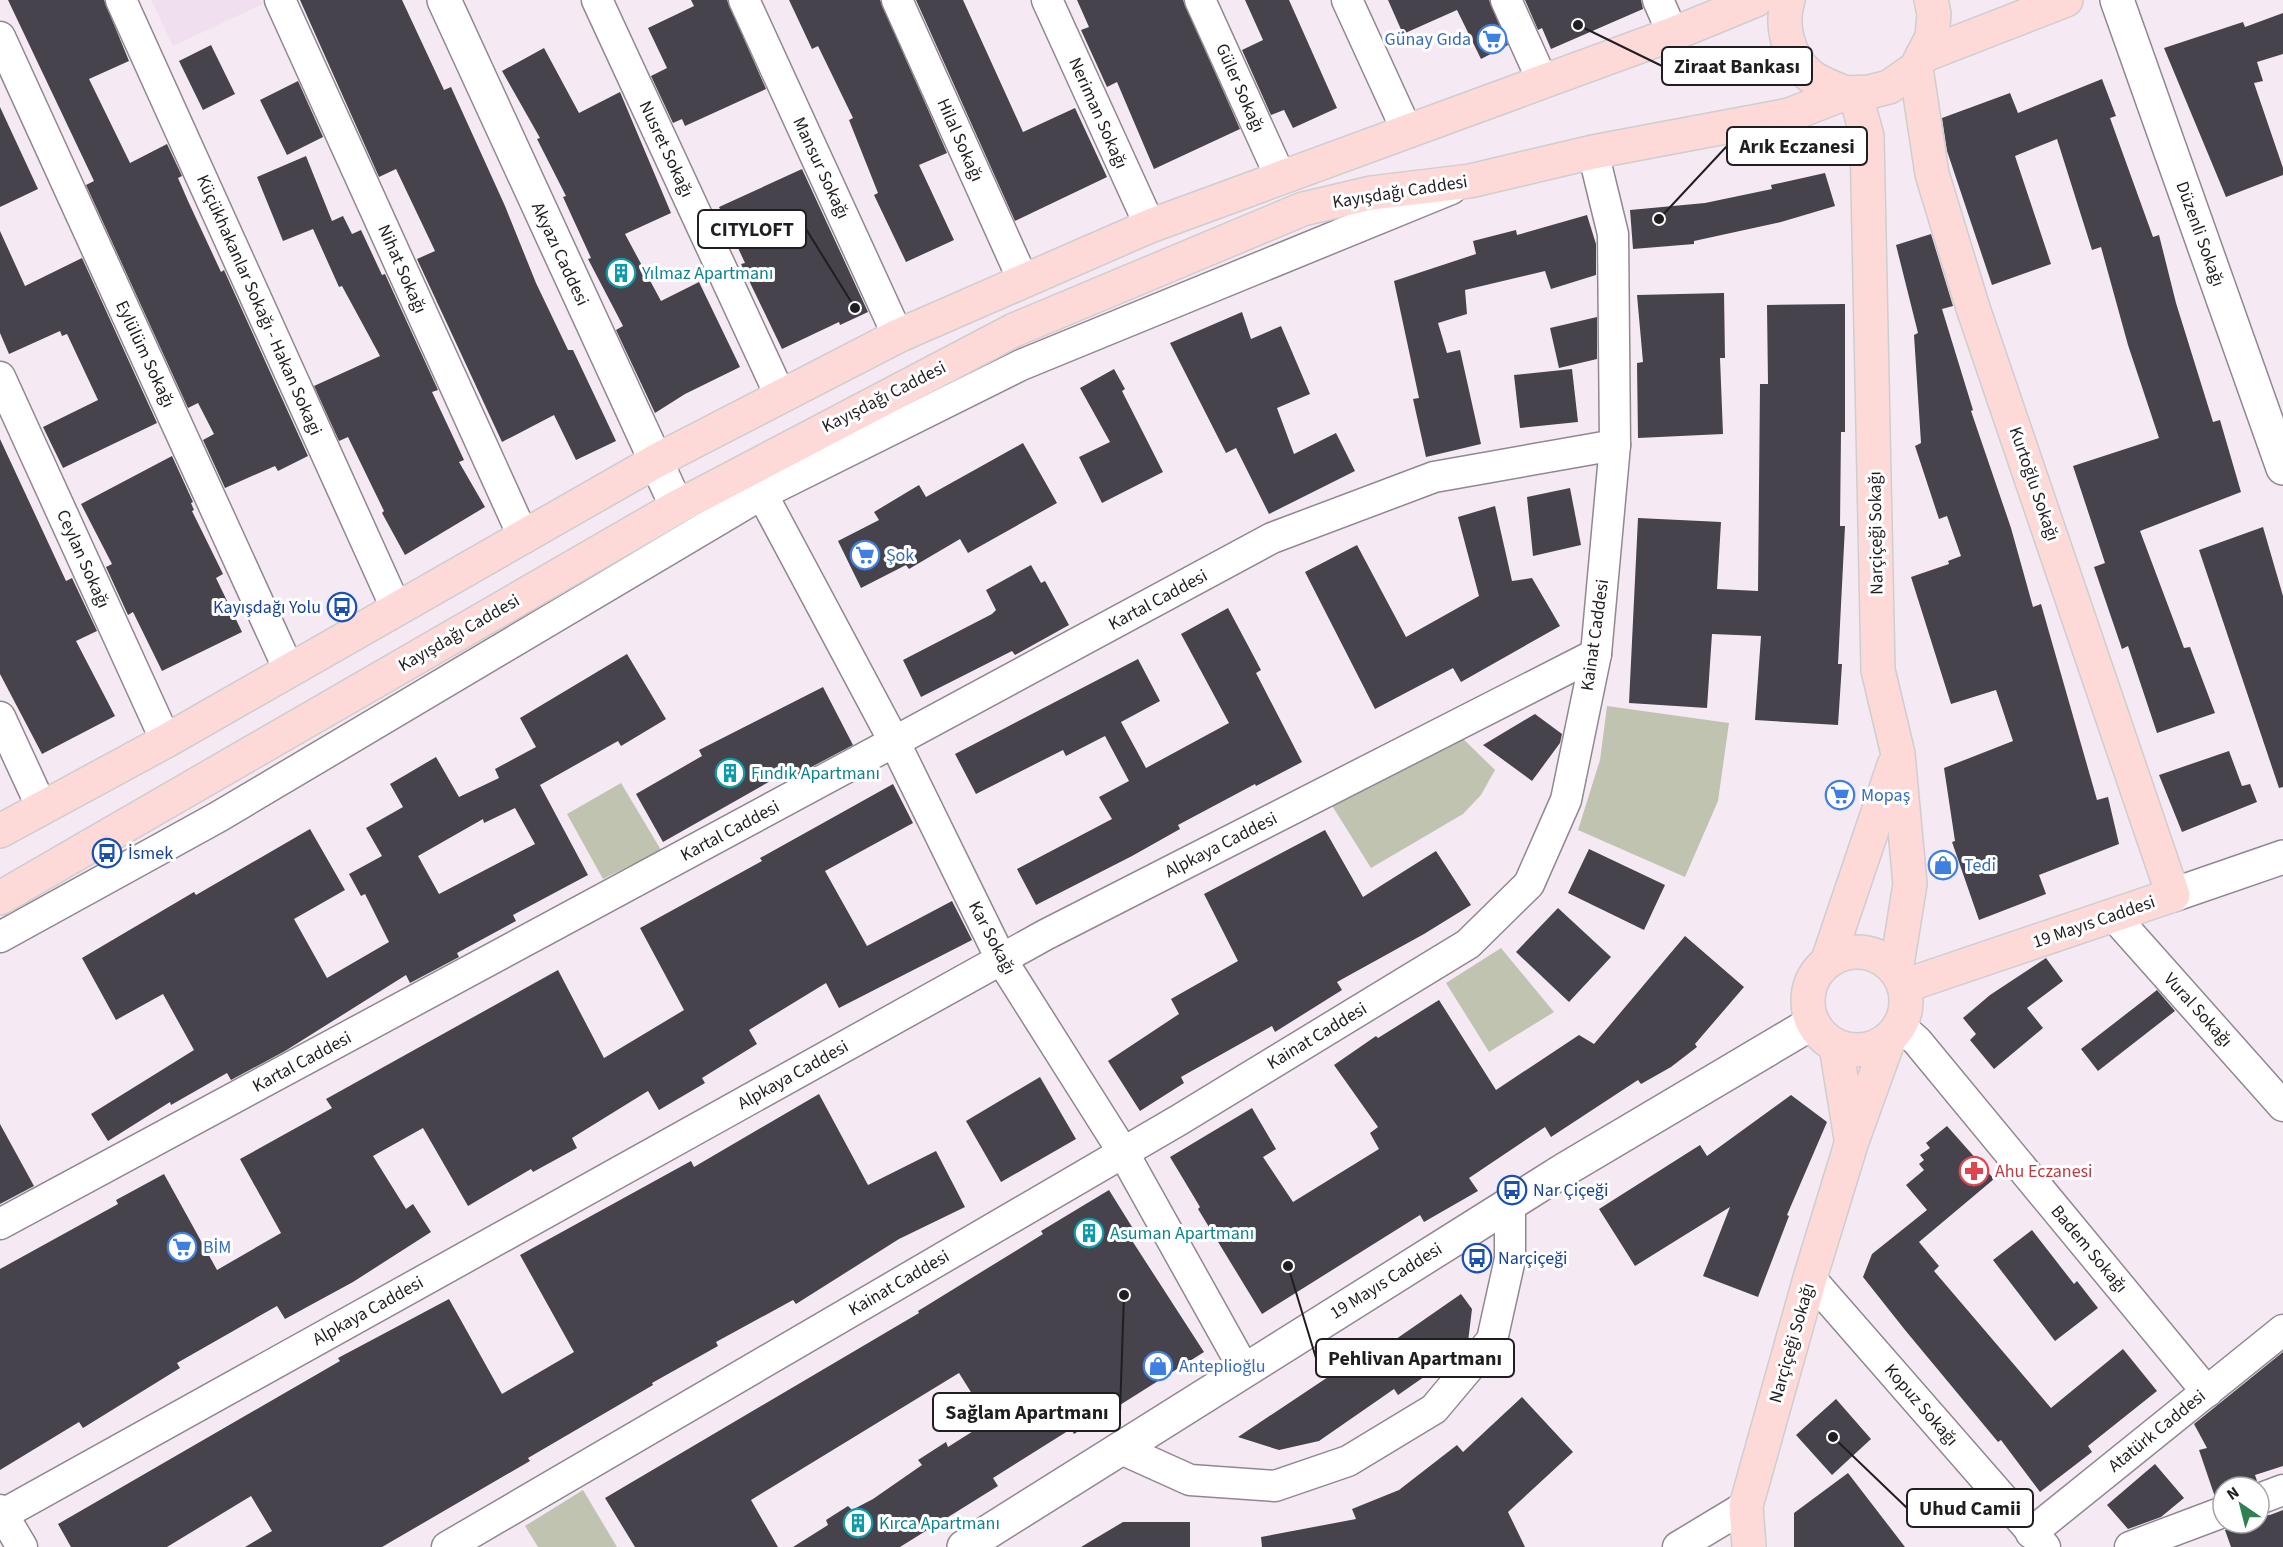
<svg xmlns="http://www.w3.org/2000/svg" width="2283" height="1547" font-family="'Source Sans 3',sans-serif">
<rect width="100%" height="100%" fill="#f5eaf4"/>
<!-- built -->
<polygon fill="#f0dfef" points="151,0 261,0 263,4 173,46"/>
<!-- green -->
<g fill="#c0c3b0">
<polygon points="1607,706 1729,723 1718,801 1685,877 1578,830 1600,760"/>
<polygon points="1454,730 1495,770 1481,795 1463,814 1371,868 1331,804"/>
<polygon points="621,783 661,850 603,879 567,814"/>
<polygon points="1501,948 1554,1012 1489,1052 1446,983"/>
<polygon points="583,1490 617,1547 538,1547 525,1526"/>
</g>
<!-- building -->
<g fill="#46434d" fill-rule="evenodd">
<polygon points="8,0 104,0 129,61 89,79 130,163 167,144 182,176 178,178 188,201 221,272 224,270 308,456 278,471 275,466 225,488 203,440 214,434 198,403 188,408 86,185 94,181"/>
<polygon points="300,0 402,0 444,90 451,87 505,206 536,283 568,350 573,350 616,441 576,460 554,415 502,442 417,259 435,251 396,169 379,177"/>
<polygon points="691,0 727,0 766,89 685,126 682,119 673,123 651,76 667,68 648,28 694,6"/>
<polygon points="789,0 880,0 947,153 919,165 954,240 906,262 874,195 878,193 849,120 853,118 818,46 812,49"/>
<polygon points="916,0 963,0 1023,132 1075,108 1107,177 1015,221"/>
<polygon points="1077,0 1183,0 1240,129 1154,169 1117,82 1107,87 1081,30 1089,27"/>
<polygon points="1245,0 1289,0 1337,108 1293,128 1284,110 1271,115 1242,50 1263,40"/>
<polygon points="1388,0 1489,0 1508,45 1481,59 1457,10 1403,34"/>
<polygon points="1525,0 1641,0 1643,9 1551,49 1542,28 1538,30"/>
<polygon points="2283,13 2283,54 2257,62 2263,81 2254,83 2283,168 2283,175 2226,197 2164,48 2243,22 2245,27"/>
<polygon points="211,45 235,94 203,110 179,61"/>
<polygon points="544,48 579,113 620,92 671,213 625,234 661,301 699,282 740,367 685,394 655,413 616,330 623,326 588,259 591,258 563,197 566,196 537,139 540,138 502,71"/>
<polygon points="2102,79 2116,116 2110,118 2153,237 2159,235 2176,303 2213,422 2220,420 2241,492 2140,531 2184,648 2190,647 2215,713 2157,733 2128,646 2122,649 2094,567 2105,563 2073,466 2159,438 2128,345 2101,247 2092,250 2057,139 2015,156 2051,264 1992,285 1947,151 1942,118 2010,93 2018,113"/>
<polygon points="298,81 323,137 287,155 260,100"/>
<polygon points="0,107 38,189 0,207"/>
<polygon points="306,156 332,221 343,216 352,234 361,230 382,275 385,274 438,390 432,392 464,460 459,462 485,507 405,555 382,513 384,511 348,437 339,441 314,386 380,356 342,286 339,287 313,229 283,241 257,177"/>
<polygon points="802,169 868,312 840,325 839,322 782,349 741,264 745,263 719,207"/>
<polygon points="1825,173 1835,206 1781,222 1694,241 1694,244 1633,249 1630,210 1705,203 1772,189 1771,185"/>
<polygon points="1587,215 1596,244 1596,275 1551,289 1545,271 1465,290 1467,314 1438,323 1447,353 1460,350 1481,444 1426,457 1413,399 1419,398 1394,281 1476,254 1473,241 1516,230 1517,235"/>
<polygon points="0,231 25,286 82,258 157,423 63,468 43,427 98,400 67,334 62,336 60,331 9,354 0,333"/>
<polygon points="1931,234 1953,306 1942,309 1973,410 1971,411 2011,528 2033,607 2041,604 2097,800 2108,797 2119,844 2039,875 2046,894 1979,920 1952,842 1955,841 1944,768 2013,741 1996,690 1951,704 1911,577 1949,564 1948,561 1961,556 1947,516 1939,519 1915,446 1921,443 1914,335 1918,333 1896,245"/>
<polygon points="1724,293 1725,358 1720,358 1723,434 1638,438 1637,363 1643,362 1637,295"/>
<polygon points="1845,304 1845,432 1841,432 1840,526 1845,526 1838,664 1842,664 1838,725 1755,720 1761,636 1712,634 1707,708 1629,703 1638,518 1721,522 1717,589 1758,591 1760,384 1768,384 1767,305"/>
<polygon points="1242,312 1251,339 1281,326 1310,394 1277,408 1294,454 1336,433 1355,471 1269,514 1236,448 1226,453 1170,343"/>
<polygon points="1597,317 1597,359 1559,368 1550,328"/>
<polygon points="1114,369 1125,389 1122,391 1163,472 1102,503 1079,457 1110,442 1080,388"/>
<polygon points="1572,369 1578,422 1520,428 1514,375"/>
<polygon points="0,439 66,581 72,578 97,631 76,641 115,716 42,754 0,674"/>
<polygon points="1023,443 1057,503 968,553 960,539 909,569 906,565 861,588 838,541 879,520 874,512 919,485 926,497"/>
<polygon points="172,456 193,502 191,503 194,510 192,511 223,574 216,578 242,632 162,671 133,612 128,615 106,567 112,564 81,504"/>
<polygon points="1570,488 1581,545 1533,556 1527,497"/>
<polygon points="1495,506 1512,581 1532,578 1560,626 1461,682 1453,668 1375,709 1305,572 1357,545 1406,637 1479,596 1458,517"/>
<polygon points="2263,527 2283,596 2283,787 2279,788 2199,550"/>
<polygon points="1031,565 1041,583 1045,581 1069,625 1015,655 1012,651 921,697 903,660 992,614 996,610 986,590"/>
<polygon points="1228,608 1261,670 1256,673 1302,762 1256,786 1255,784 1178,825 1180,829 1132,856 1036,905 1017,869 1112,819 1099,797 1129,781 1105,736 1066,756 1063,750 976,794 955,754 1138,659 1160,701 1121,722 1146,768 1229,723 1181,634"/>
<path d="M627,654L666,719L621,746L618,741L540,785L588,875L513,915L516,921L457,953L459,957L410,983L406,975L285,1051L231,1080L227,1073L171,1105L170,1102L108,1141L91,1114L194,1050L163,994L116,1020L82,958L194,892L196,895L310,829L345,890L294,919L327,978L389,942L365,894L361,896L349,874L382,856L366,828L403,807L390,784L436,757L459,797L499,778L495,769L536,747L520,718ZM515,808L535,844L439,894L418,856L483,819L484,823Z"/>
<polygon points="823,687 853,745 785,781 781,775 663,842 636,794 702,756 699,750"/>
<polygon points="1535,714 1562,734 1560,743 1532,781 1483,745"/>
<polygon points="2229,751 2242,786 2250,784 2257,802 2182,832 2159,775"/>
<polygon points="893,784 913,823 825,871 867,946 952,901 972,940 839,1008 826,983 749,1030 757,1044 702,1078 705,1083 659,1110 648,1091 572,1138 577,1148 533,1172 531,1169 468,1206 423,1128 373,1156 406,1209 413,1204 431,1232 353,1282 285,1319 277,1306 177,1363 180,1368 83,1428 79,1422 0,1470 0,1269 118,1204 116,1200 164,1174 217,1270 281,1233 240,1159 332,1108 326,1099 558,970 604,1058 684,1010 640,928 762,861 760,858"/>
<polygon points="1325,830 1363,897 1436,851 1471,905 1424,934 1337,982 1342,990 1275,1032 1272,1026 1181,1077 1184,1083 1140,1111 1108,1061 1179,1014 1171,999 1238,961 1204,894"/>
<polygon points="1589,849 1665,885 1644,930 1568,893"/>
<polygon points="1558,908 1611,957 1569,1002 1516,952"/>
<polygon points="1685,936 1744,987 1695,1044 1697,1047 1671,1067 1641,1084 1638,1080 1551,1137 1545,1127 1469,1178 1478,1191 1424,1222 1420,1215 1262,1314 1198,1209 1200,1207 1170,1157 1252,1108 1276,1149 1263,1157 1293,1202 1379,1149 1370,1133 1378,1127 1334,1065 1376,1036 1378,1038 1439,1000 1496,1090 1579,1035 1594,1044"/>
<polygon points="2046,958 2063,981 2027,1008 2043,1028 1994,1069 1970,1040 1976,1034 1963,1018 1990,995"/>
<polygon points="2157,990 2175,1011 2098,1071 2081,1049"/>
<polygon points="1040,1077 1076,1139 1001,1182 966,1121"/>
<polygon points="819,1094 868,1185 936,1151 965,1207 899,1239 796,1304 793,1300 716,1342 718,1346 652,1383 653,1385 528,1458 530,1461 382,1547 245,1547 272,1531 251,1496 167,1547 71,1547 58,1524 340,1361 338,1358 449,1299 502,1394 574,1352 520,1255 691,1161 694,1167"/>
<polygon points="1791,1095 1827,1122 1787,1215 1789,1216 1758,1297 1703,1276 1730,1207 1635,1266 1599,1209 1700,1145 1707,1156"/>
<polygon points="0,1124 34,1186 0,1204"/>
<polygon points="1947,1126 1994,1179 1919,1242 1939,1266 1934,1271 2051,1408 2123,1349 2157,1391 2088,1446 2092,1452 2040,1492 2001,1440 1998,1442 1905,1330 1863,1277 1872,1254 1927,1210 1906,1185 1924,1170 1919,1164 1924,1160 1920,1155 1930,1148 1926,1143"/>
<polygon points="1109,1190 1137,1235 1131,1239 1204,1352 1074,1434 1071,1429 993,1478 998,1486 900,1547 793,1547 828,1525 826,1520 848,1506 852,1510 873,1499 922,1465 918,1460 946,1442 948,1447 989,1421 959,1373 751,1500 778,1547 635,1547 605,1498 919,1313 918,1311 1043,1234 1041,1231"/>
<polygon points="2032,1230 2074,1284 2077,1281 2098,1308 2055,1341 1993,1260"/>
<polygon points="1461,1294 1472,1309 1468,1342 1457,1354 1398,1395 1394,1389 1319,1441 1279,1450 1238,1437 1346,1365 1350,1371"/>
<polygon points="2283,1352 2283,1466 2255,1475 2257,1481 2247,1487 2223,1487 2223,1495 2215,1497 2199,1450 2207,1448 2194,1424"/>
<polygon points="1522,1397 1573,1452 1508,1512 1525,1547 1262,1547 1261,1537 1356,1519 1352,1509 1399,1490 1457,1445 1463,1452"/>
<polygon points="1836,1399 1871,1439 1832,1475 1796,1435"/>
<polygon points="2155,1464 2184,1498 2161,1517 2128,1529 2107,1505"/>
<polygon points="1848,1473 1905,1547 1794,1547 1794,1513"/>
<polygon points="2283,1510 2283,1547 2231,1547 2225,1530 2236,1523 2259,1523 2259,1516 2270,1515"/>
<polygon points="1123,1522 1190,1522 1190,1547 1081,1547"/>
</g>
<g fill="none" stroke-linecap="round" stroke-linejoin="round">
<!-- minor casing -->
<g stroke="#918790" stroke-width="33">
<g id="minor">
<polyline points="121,0 397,610"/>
<polyline points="280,0 524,538"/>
<polyline points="597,0 780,395"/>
<polyline points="744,0 898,336"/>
<polyline points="897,0 1023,280"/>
<polyline points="1047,0 1150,226"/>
<polyline points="1200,0 1280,176"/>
<polyline points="1347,0 1407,131"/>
<polyline points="1506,0 1543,82"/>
<polyline points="1658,0 1673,34"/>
<polyline points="0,37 289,670"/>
<polyline points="0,377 166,741"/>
<polyline points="762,494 895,743 1001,959 1123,1152 1244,1369"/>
<polyline points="0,717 42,808"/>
<polyline points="2113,915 2283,1106"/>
<polyline points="0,937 218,817 762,494 1021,365 1451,189"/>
<polyline points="1900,1026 1917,1041 2207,1392"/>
<polyline points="0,1224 1272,538 1434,477 1615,445"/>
<polyline points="1810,1278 2045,1547"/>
<polyline points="1119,1448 1190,1480 1275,1486 1348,1461 1434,1409 1492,1340 1510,1259 1510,1204"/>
<polyline points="2259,1499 2283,1490"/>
<polyline points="0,1510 22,1547"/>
<polyline points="0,1516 1045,935 1596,654"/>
<polyline points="2031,1533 2283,1330"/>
<polyline points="447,1547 1179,1120 1468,944 1529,884 1566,800 1596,654 1615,445 1613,234 1593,152"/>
<polyline points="1678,1547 1746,1506"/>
<polyline points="2130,1547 2223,1512"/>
</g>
</g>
<!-- tertiary casing -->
<g stroke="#918790" stroke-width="36">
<g id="tertiary">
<polyline points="444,0 677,507"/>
<polyline points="2117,0 2283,468"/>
<polyline points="2173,895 2283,857"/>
<polyline points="964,1547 1564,1170 1812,1023"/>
</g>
</g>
<!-- primary casing -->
<g stroke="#cecece" stroke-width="36">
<g id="primary">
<path d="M1788,0C1780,25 1788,56 1808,74C1818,83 1834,88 1846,93"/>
<polyline points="1922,56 2066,0"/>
<polyline points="1855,93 1867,136 1878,670 1898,754 1910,884 1896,971"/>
<polyline points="0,831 166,741 656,461 898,336 1150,226 1673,34 1756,0"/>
<polyline points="0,898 677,507 1014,330 1303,209 1371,193 1470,181 1593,152 1789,115 1846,93 1869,92 1889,87 1916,68 1932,37 1934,14 1931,0"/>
<circle cx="1857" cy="1001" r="49"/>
<polyline points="1828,960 1894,765"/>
<polyline points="1904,986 2173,895 1973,308 1932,174 1916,68"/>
<polyline points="1836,1046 1851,1139"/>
<polyline points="1749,1547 1746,1506 1810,1278 1852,1141 1889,1039"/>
</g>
</g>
<!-- minor -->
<use href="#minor" stroke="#fff" stroke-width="30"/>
<!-- tertiary -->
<use href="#tertiary" stroke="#fff" stroke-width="33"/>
<!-- primary -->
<use href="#primary" stroke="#fdd9d7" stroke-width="33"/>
</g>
<!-- icons -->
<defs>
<g id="supermarket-ring" transform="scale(1.5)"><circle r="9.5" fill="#fff" stroke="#3f7fe0" stroke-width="1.5"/><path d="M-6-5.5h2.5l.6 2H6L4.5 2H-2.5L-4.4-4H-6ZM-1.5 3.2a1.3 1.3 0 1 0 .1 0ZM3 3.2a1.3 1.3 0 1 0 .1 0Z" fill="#3f7fe0"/></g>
<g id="building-ring" transform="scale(1.5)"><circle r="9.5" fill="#fff" stroke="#0f9aa8" stroke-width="1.5"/><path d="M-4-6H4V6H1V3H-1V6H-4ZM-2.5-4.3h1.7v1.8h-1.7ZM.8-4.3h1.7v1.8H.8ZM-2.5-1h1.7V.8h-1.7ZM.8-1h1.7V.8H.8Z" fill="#0f9aa8"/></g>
<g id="bus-ring" transform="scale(1.5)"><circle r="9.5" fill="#fff" stroke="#1a4fb4" stroke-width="1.5"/><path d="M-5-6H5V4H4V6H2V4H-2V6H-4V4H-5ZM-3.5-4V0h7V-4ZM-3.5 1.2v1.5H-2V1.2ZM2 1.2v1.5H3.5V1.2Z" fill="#1a4fb4"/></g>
<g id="shop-ring" transform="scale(1.5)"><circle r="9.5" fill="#fff" stroke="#3f7fe0" stroke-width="1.5"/><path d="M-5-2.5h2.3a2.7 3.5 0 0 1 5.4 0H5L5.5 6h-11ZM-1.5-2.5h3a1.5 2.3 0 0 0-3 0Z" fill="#3f7fe0"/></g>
<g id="pharmacy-ring" transform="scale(1.5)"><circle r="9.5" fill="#fff" stroke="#e0444e" stroke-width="1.5"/><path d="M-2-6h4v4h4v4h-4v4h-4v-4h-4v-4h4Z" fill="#e0444e"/></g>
</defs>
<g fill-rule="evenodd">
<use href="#supermarket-ring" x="1492" y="39"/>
<use href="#building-ring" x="621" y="273"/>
<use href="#supermarket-ring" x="865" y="555"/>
<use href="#bus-ring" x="342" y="607"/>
<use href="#building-ring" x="730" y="773"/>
<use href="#supermarket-ring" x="1840" y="795"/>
<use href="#bus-ring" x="107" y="853"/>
<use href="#shop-ring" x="1943" y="865"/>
<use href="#pharmacy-ring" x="1974" y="1171"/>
<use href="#bus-ring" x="1512" y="1190"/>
<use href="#building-ring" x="1089" y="1233"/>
<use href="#supermarket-ring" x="182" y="1247"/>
<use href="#bus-ring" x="1477" y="1258"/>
<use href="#shop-ring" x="1158" y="1366"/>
<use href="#building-ring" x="858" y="1523"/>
</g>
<g text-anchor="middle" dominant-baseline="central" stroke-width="6" stroke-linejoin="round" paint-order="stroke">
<!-- shop labels -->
<g font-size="18" fill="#366cbe" stroke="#fff" text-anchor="start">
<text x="1471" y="39" text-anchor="end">Günay Gıda</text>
<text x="886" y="555">Şok</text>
<text x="1861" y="795">Mopaş</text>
<text x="1964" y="865">Tedi</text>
<text x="203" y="1247">BİM</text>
<text x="1179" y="1366">Anteplioğlu</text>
</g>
<!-- street labels -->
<g font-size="18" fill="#211e21" stroke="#fff">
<text transform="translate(1240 88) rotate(66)">Güler Sokağı</text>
<text transform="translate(1098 113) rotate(66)">Neriman Sokağı</text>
<text transform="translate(960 140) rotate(66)">Hilal Sokağı</text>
<text transform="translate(666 149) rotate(65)">Nusret Sokağı</text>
<text transform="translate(821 168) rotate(65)">Mansur Sokağı</text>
<text transform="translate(1400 192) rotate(-9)">Kayışdağı Caddesi</text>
<text transform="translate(2200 234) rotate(70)">Düzenli Sokağı</text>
<text transform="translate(560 254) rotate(65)">Akyazı Caddesi</text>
<text transform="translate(402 269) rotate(66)">Nihat Sokağı</text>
<text transform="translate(259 305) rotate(66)">Küçükhakanlar Sokağı - Hakan Sokagi</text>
<text transform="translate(145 354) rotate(65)">Eylülüm Sokağı</text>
<text transform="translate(884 397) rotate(-27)">Kayışdağı Caddesi</text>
<text transform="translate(2034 484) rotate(71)">Kurtoğlu Sokağı</text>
<text transform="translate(1876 533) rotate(-91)">Narçiçeği Sokağı</text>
<text transform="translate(83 559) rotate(66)">Ceylan Sokağı</text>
<text transform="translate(1158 600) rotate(-28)">Kartal Caddesi</text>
<text transform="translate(459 633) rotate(-30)">Kayışdağı Caddesi</text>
<text transform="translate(1595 635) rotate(-82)">Kainat Caddesi</text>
<text transform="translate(730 831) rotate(-28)">Kartal Caddesi</text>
<text transform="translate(1221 845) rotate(-27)">Alpkaya Caddesi</text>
<text transform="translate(2094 922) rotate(-19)">19 Mayıs Caddesi</text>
<text transform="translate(992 938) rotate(62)">Kar Sokağı</text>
<text transform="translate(2198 1010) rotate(48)">Vural Sokağı</text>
<text transform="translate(1317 1036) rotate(-31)">Kainat Caddesi</text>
<text transform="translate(302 1062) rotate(-28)">Kartal Caddesi</text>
<text transform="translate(793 1075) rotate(-29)">Alpkaya Caddesi</text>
<text transform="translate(2089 1249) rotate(50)">Badem Sokağı</text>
<text transform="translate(1386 1281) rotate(-32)">19 Mayıs Caddesi</text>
<text transform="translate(899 1283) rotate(-30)">Kainat Caddesi</text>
<text transform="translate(368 1311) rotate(-29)">Alpkaya Caddesi</text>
<text transform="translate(1792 1343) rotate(-74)">Narçiçeği Sokağı</text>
<text transform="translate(1921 1405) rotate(49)">Kopuz Sokağı</text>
<text transform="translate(2157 1431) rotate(-39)">Atatürk Caddesi</text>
</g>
<!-- culture labels -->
<g font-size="18" fill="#0d838f" stroke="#fff" text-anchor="start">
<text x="642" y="273">Yılmaz Apartmanı</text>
<text x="751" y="773">Fındık Apartmanı</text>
<text x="1110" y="1233">Asuman Apartmanı</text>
<text x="879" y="1523">Kırca Apartmanı</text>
</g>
<!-- transit labels -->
<g font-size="18" fill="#164399" stroke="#fff" text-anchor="start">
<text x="321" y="607" text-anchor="end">Kayışdağı Yolu</text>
<text x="128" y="853">İsmek</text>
<text x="1533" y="1190">Nar Çiçeği</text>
<text x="1498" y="1258">Narçiçeği</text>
</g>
<!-- health labels -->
<g font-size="18" fill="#be3a42" stroke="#fff" text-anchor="start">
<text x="1995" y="1171">Ahu Eczanesi</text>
</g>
</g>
<!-- callouts -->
<path fill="none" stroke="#211e21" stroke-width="2" d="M1578 25L1662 66M1659 219L1727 146M855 308L806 229M1288 1266L1316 1358M1124 1295L1120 1412M1833 1437L1907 1508"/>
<g fill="#211e21" stroke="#fff" stroke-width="2">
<circle cx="1578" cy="25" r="6"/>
<circle cx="1659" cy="219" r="6"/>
<circle cx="855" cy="308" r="6"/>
<circle cx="1288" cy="1266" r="6"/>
<circle cx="1124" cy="1295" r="6"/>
<circle cx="1833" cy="1437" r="6"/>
</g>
<g fill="#fff" stroke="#211e21" stroke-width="2">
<rect x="1662" y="47" width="150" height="38" rx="6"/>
<rect x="1727" y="127" width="140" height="38" rx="6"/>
<rect x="698" y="210" width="108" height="38" rx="6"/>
<rect x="1316" y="1339" width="198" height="38" rx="6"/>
<rect x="933" y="1393" width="187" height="38" rx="6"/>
<rect x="1907" y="1489" width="126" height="38" rx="6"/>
</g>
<g font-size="20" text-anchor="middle" font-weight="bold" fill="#211e21">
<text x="1737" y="73">Ziraat Bankası</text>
<text x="1797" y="153">Arık Eczanesi</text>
<text x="752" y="236">CITYLOFT</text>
<text x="1415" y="1365">Pehlivan Apartmanı</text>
<text x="1027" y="1419">Sağlam Apartmanı</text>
<text x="1970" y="1515">Uhud Camii</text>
</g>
<!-- north arrow -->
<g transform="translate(2241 1505) rotate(325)"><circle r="28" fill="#ffffff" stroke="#a6a5a6" stroke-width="1.5"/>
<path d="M0-4.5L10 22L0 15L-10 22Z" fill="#308151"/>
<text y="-9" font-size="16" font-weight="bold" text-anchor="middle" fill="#211e21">N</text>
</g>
</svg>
